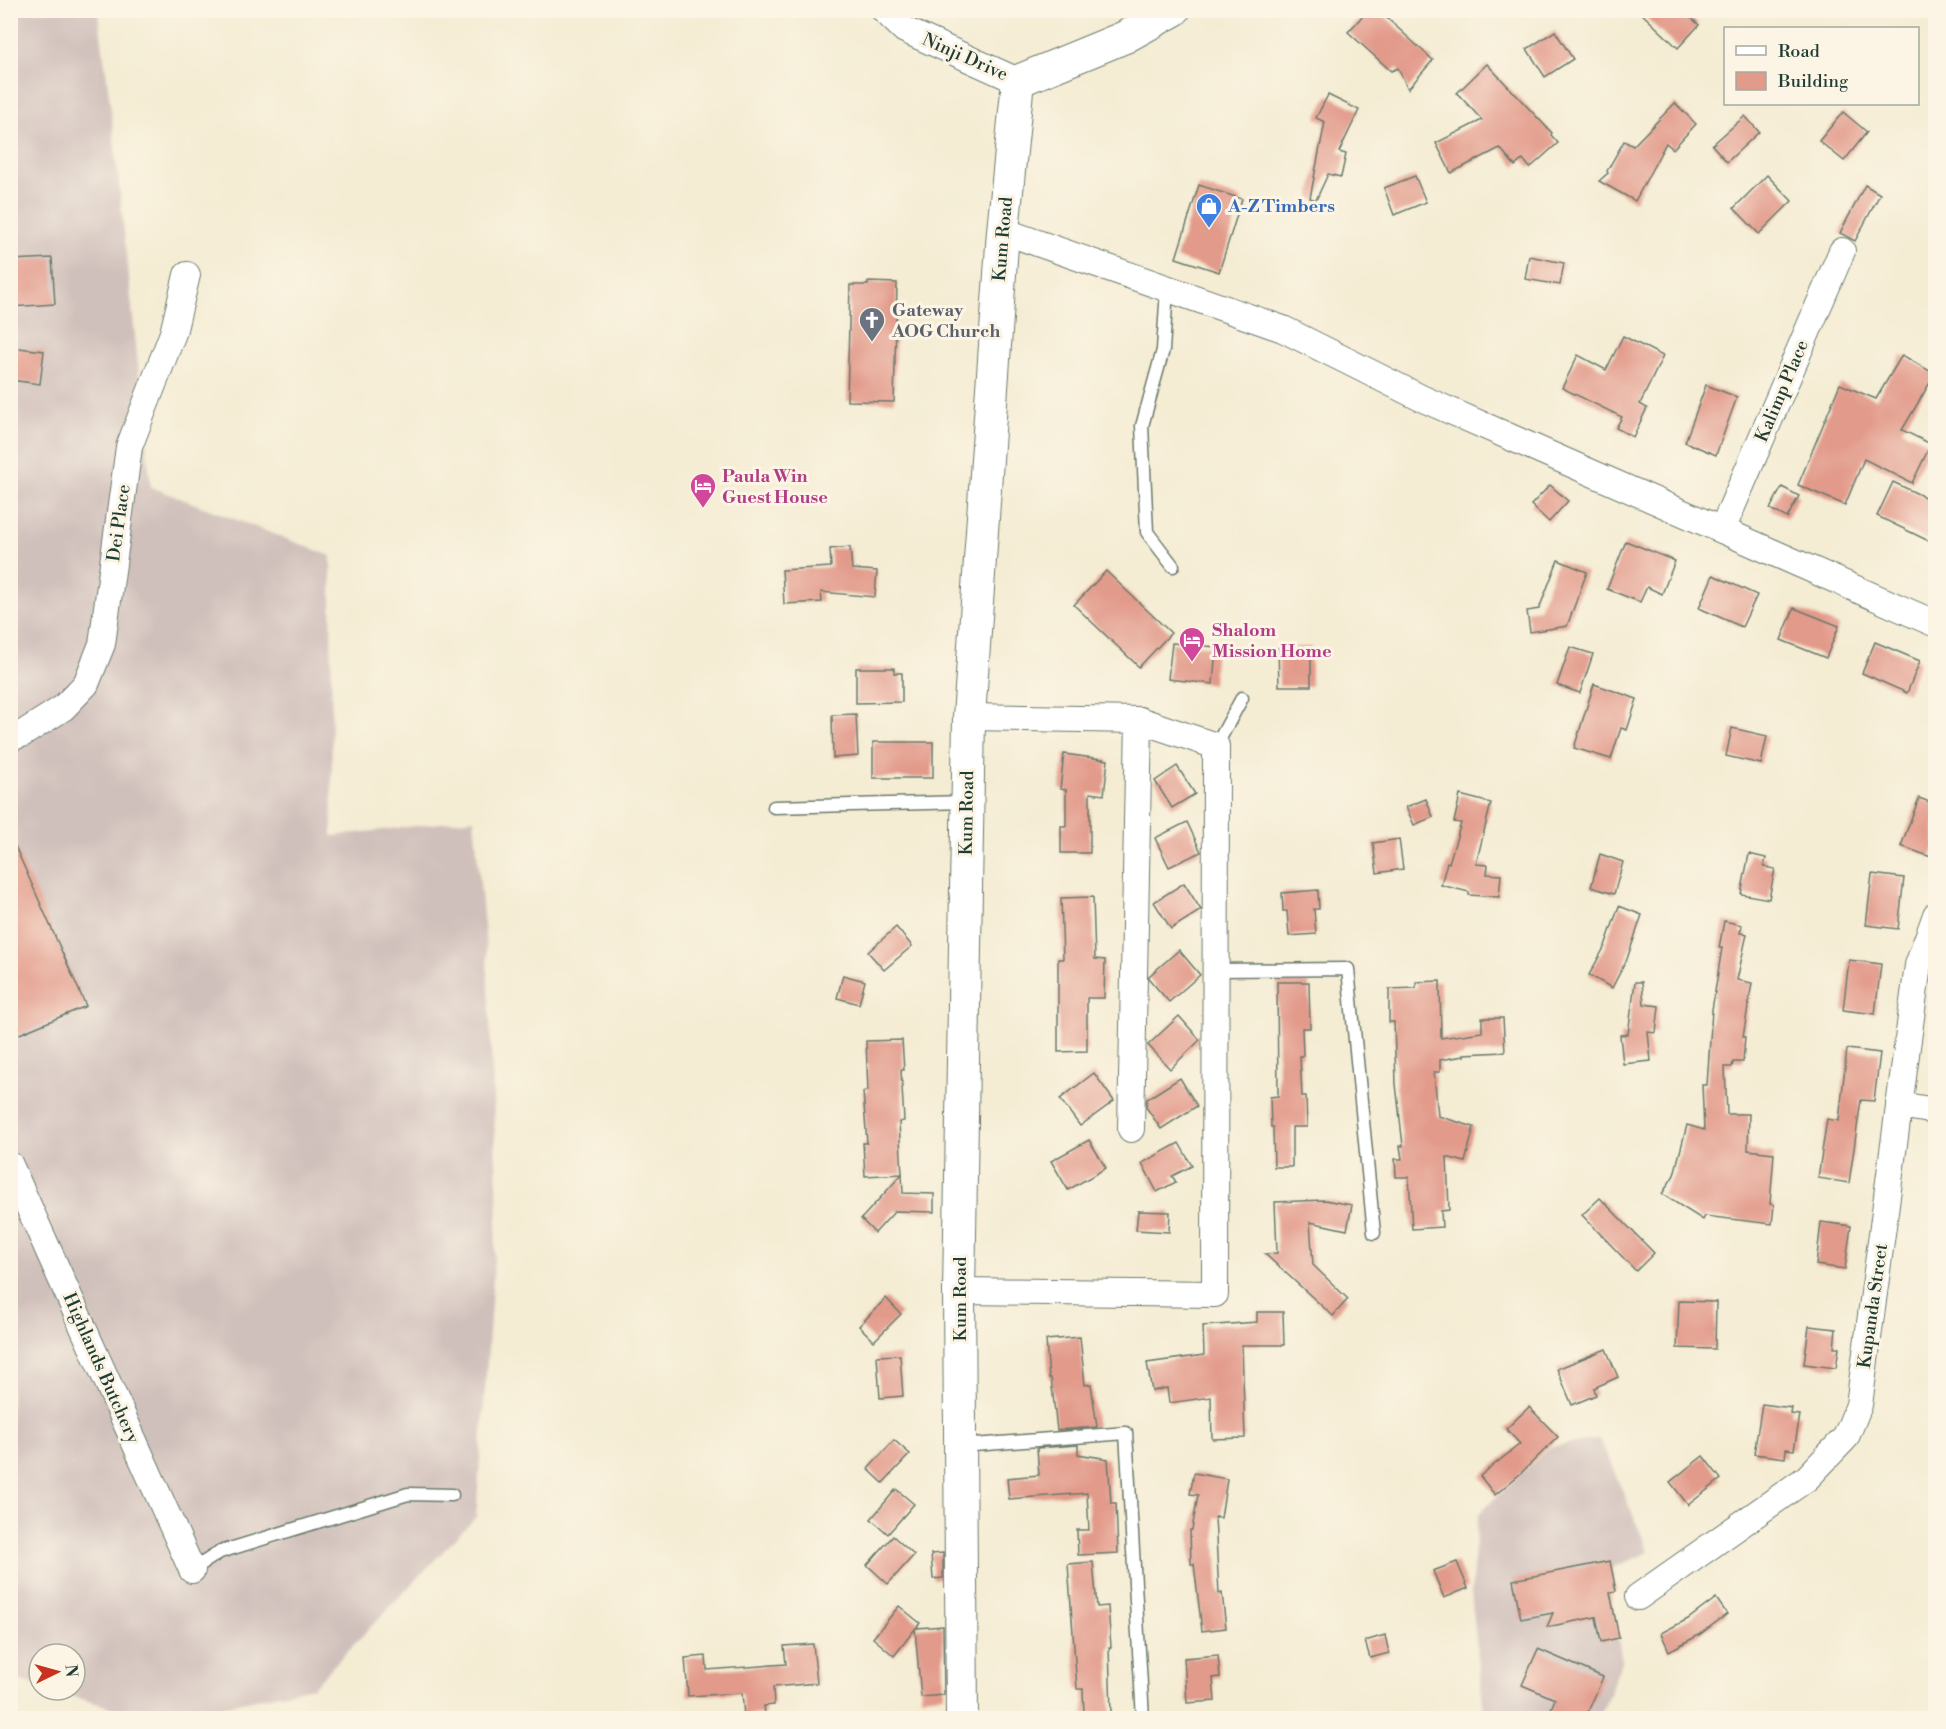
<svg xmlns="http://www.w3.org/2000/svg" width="1946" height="1729" font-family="'Libre Bodoni',serif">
<rect width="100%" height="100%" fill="#fcf5e5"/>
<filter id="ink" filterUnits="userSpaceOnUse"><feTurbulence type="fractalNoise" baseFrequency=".0167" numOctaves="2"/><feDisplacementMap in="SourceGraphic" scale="12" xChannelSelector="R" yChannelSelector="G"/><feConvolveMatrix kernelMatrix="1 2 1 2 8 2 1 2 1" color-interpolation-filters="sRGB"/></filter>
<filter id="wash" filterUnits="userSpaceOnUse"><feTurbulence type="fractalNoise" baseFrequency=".008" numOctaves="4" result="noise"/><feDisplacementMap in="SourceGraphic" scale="24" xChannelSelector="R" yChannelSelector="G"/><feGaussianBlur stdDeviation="1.35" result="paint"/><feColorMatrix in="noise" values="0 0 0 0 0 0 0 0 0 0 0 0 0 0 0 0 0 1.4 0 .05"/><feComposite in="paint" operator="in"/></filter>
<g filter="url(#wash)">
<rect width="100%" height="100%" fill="#f4ecd3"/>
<!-- industrial -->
<g fill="#d0c0bb">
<polygon points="11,11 98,11 111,110 151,487 331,556 332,836 474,819 487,957 498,1205 476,1517 313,1687 165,1718 147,1718 51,1690 75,1690 75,1654 39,1654 39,1686 15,1679 11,1667"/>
<polygon points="1600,1439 1649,1552 1605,1571 1622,1660 1600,1718 1483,1718 1484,1712 1471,1593 1478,1514 1550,1447"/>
</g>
<g id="blocks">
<!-- building -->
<g fill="#e29a8a">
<polygon points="1368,10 1378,10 1433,60 1408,89 1398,68 1391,71 1348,32"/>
<polygon points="1638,10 1683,10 1699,25 1678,48"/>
<polygon points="1555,31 1573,59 1545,77 1527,49"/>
<polygon points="1487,64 1552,133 1551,135 1558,143 1530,168 1523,159 1515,166 1500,148 1451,173 1436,143 1482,120 1457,93"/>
<polygon points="1328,95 1359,110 1339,152 1346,154 1341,177 1328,174 1316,200 1310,198 1325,122 1316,118"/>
<polygon points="1675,103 1696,124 1673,149 1666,143 1635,201 1599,181 1608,173 1607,171 1624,141 1633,146"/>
<polygon points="1843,112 1867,132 1844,161 1819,141"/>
<polygon points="1745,116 1759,132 1727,162 1712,145"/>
<polygon points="1767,175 1792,201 1759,234 1734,208"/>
<polygon points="1415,176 1426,202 1394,215 1384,188"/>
<polygon points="1199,185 1242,199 1219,272 1176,258"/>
<polygon points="1865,185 1880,194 1855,241 1840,233"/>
<polygon points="1529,256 1564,263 1560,285 1525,279"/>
<polygon points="52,258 55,304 10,307 10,260"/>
<polygon points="868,282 897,283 894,402 847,401 850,285 868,285"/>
<polygon points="1623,336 1663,356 1640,404 1647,408 1633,437 1616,428 1622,417 1562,388 1578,355 1606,370"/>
<polygon points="10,347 44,351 40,384 10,380"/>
<polygon points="1902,355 1935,374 1902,430 1931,444 1912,483 1864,459 1845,505 1798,485 1840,384 1876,399"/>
<polygon points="1706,385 1737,397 1716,455 1685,442"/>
<polygon points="1893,482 1935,502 1935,544 1877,516"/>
<polygon points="1550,485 1568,501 1549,522 1531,505"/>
<polygon points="1782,487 1799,496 1787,518 1770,509"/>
<polygon points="1626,541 1675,561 1662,594 1647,587 1640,602 1607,589"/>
<polygon points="850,547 852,569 877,571 875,597 821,592 822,602 784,604 782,570 831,567 830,549"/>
<polygon points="1558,560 1587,572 1567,626 1530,632 1527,611 1539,609"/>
<polygon points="1106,571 1171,633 1139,667 1074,605"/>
<polygon points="1713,575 1757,595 1742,627 1699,608"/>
<polygon points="1794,608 1839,626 1826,658 1781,640"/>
<polygon points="1875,642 1920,661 1907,693 1862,673"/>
<polygon points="1172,643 1216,647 1213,684 1168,679"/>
<polygon points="1311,647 1311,686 1279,686 1278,648"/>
<polygon points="1570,647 1593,654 1580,693 1557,685"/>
<polygon points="856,668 894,668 894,673 902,673 902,702 856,703"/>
<polygon points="1594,684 1637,699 1627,730 1621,728 1611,759 1574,748"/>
<polygon points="856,714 858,756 833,758 832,715"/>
<polygon points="1732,728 1767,736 1761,764 1726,756"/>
<rect x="873" y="742" width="60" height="36"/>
<polygon points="1064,754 1108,760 1104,795 1090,793 1090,853 1061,853 1061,826 1066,826 1066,790 1060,789"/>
<polygon points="1177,766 1195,794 1172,808 1155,781"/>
<polygon points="1460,795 1491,803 1476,864 1488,865 1487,874 1501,875 1499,897 1469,895 1469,892 1441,885 1447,862 1449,863 1461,823 1454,822"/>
<polygon points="1919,798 1935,804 1935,846 1931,857 1901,846"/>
<polygon points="1426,799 1433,817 1414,825 1406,807"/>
<polygon points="1187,822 1201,852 1169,867 1155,838"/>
<polygon points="10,835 86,1006 10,1038"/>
<polygon points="1399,839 1403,869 1377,873 1373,843"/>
<polygon points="1600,854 1623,862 1614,894 1591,887"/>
<polygon points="1749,854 1766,858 1764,867 1775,869 1769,899 1741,894"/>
<polygon points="1872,874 1904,878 1898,929 1866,925"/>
<polygon points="1184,883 1201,910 1171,929 1154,902"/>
<polygon points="1318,890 1319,909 1314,909 1316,934 1289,936 1287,911 1283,911 1282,893"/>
<polygon points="1093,897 1095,959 1105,960 1104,998 1087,998 1087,1051 1058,1052 1058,959 1063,959 1061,898"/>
<polygon points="1619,906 1642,915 1627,959 1612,988 1589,975 1605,946"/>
<polygon points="1724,921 1742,925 1740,933 1747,934 1737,980 1752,983 1743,1037 1745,1037 1743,1062 1733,1062 1732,1067 1725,1067 1727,1114 1749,1114 1748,1150 1774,1153 1770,1204 1774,1205 1772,1224 1705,1216 1703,1220 1662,1194 1674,1175 1687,1125 1704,1130 1702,1085 1707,1085 1712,1010 1722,948 1719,948"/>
<polygon points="896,927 912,946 884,970 868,952"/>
<polygon points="1179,950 1200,975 1169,1002 1149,979 1149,976"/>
<polygon points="1849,960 1881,964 1875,1014 1843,1010"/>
<polygon points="843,975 865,981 859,1004 837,998"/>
<polygon points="1440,981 1441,1038 1482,1032 1482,1018 1503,1018 1505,1052 1464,1054 1464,1056 1440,1060 1440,1072 1434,1072 1438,1116 1474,1127 1465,1162 1447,1157 1449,1210 1441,1211 1442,1227 1412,1229 1409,1177 1396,1177 1395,1159 1402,1159 1400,1146 1403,1146 1396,1084 1394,1022 1389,1022 1389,989 1416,988 1416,982"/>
<polygon points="1277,982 1309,982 1310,1028 1302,1028 1303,1056 1300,1056 1302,1096 1306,1096 1307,1127 1292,1127 1292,1167 1274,1167 1273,1127 1271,1127 1270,1097 1278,1096"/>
<polygon points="1635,982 1642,982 1644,1004 1659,1006 1656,1033 1648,1032 1651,1061 1623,1064 1620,1035 1628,1034"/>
<polygon points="1179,1016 1200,1040 1170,1069 1148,1045"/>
<polygon points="902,1040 904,1070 901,1070 904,1121 899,1122 902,1174 865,1176 863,1143 867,1143 863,1092 868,1091 866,1041"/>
<polygon points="1847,1049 1880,1053 1874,1101 1861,1100 1849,1183 1818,1178 1827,1119 1839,1121"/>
<polygon points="1094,1073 1114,1101 1080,1126 1060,1099"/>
<polygon points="1180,1078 1197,1106 1161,1129 1146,1107 1147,1099"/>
<polygon points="1089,1140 1106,1168 1068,1190 1051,1161"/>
<polygon points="1179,1143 1192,1166 1172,1176 1176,1182 1157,1192 1142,1163"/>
<polygon points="902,1174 903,1193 934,1194 934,1212 895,1211 875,1233 861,1219"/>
<polygon points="1600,1198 1654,1253 1636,1271 1582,1215"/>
<polygon points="1325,1200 1352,1205 1347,1230 1310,1222 1313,1265 1348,1299 1333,1316 1265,1254 1277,1253 1275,1202"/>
<polygon points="1138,1211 1170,1212 1169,1232 1136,1230"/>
<polygon points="1821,1222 1851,1226 1845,1269 1816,1265"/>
<polygon points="886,1298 901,1314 874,1341 859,1326"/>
<polygon points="1679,1301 1716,1302 1715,1349 1677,1348"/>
<polygon points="1257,1312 1283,1312 1284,1345 1242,1345 1245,1438 1212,1439 1211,1397 1169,1403 1167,1388 1152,1391 1147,1363 1204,1355 1203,1326 1257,1322"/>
<polygon points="1809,1326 1836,1329 1834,1348 1839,1348 1836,1368 1804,1364"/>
<polygon points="1080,1337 1085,1385 1091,1384 1097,1427 1057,1430 1051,1378 1049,1378 1046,1340"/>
<polygon points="1606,1349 1618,1377 1594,1388 1596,1395 1572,1405 1557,1369"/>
<polygon points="900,1355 903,1396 880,1398 877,1356"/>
<polygon points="1762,1404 1792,1408 1791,1414 1800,1415 1794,1450 1786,1449 1785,1458 1754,1454"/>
<polygon points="1529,1407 1558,1437 1520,1474 1495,1495 1480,1476 1520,1444 1506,1429"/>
<polygon points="894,1440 910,1454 883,1483 868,1469"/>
<polygon points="1078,1445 1078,1454 1108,1459 1111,1503 1116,1503 1118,1553 1078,1555 1077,1530 1089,1530 1087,1493 1009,1499 1007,1478 1039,1475 1037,1448"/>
<polygon points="1703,1456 1721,1479 1688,1505 1670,1482"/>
<polygon points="1194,1473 1227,1479 1221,1518 1215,1517 1219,1594 1222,1593 1226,1628 1202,1631 1194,1564 1191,1564 1190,1530 1192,1530 1198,1495 1190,1494"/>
<polygon points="896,1489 914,1504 888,1534 871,1519"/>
<polygon points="893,1536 914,1555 888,1584 867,1565"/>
<polygon points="943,1553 943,1578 933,1579 931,1554"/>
<polygon points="1610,1561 1616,1591 1610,1592 1619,1638 1601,1642 1596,1617 1547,1627 1553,1613 1521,1619 1513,1580"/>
<polygon points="1093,1562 1097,1607 1108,1606 1111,1647 1109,1647 1111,1713 1084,1714 1083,1689 1077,1689 1068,1564"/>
<polygon points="1457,1562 1468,1588 1444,1598 1433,1571"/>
<polygon points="1716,1598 1727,1614 1699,1635 1669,1651 1661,1633 1688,1619"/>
<polygon points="899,1606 920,1623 916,1628 943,1626 944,1695 921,1697 915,1629 894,1656 873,1638"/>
<polygon points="1385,1635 1389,1653 1370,1658 1365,1641"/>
<polygon points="813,1644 817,1683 773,1687 774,1705 764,1706 765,1714 744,1716 742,1693 688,1696 685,1658 706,1656 707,1670 786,1664 784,1646"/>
<polygon points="1538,1649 1603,1677 1585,1719 1547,1719 1555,1699 1522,1685"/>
<polygon points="1218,1655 1220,1677 1213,1678 1215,1701 1187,1703 1184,1658"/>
</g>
</g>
</g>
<g filter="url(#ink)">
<use href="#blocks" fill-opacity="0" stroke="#6a7a6c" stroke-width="1.5"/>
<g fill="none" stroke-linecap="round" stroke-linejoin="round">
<!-- service casing -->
<g stroke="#6a7a6c" stroke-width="15">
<g id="service">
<polyline points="1167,289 1163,350 1142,426 1147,532 1173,566"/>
<polyline points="1216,746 1242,698"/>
<polyline points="774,807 966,802"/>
<polyline points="1215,970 1348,969 1374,1233"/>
<polyline points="961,1446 1126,1433 1143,1718"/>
<polyline points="192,1570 220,1552 408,1494 452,1495"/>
</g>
</g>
<!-- minor casing -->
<g stroke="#6a7a6c" stroke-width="28">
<g id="minor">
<polyline points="884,10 905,30 1018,81"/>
<polyline points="1003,231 1283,329 1421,398 1936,624"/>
<polyline points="1722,530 1842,251"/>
<polyline points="10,738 22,734 63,708 86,684 102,644 129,447 173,333 187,275"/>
<polyline points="1899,1105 1936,1111"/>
<polyline points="1131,1129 1139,720"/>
<polyline points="10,1165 192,1570"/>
<polyline points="959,1291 1215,1294 1216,746 1139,720 969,717"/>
<polyline points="1638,1597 1807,1478 1846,1437 1859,1405 1918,965 1936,915"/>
</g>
</g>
<!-- tertiary casing -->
<g stroke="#6a7a6c" stroke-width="34">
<polyline id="tertiary" points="962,1718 959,1291 969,717 1003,231 1018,81 1125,37 1174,10"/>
</g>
<!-- service -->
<use href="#service" stroke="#fff" stroke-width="12"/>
<!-- minor -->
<use href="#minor" stroke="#fff" stroke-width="26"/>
<!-- tertiary -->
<use href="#tertiary" stroke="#fff" stroke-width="32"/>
</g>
</g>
<!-- icons -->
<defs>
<g id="shop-pin" transform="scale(1.35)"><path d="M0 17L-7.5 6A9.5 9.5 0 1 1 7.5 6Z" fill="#3f7fe0" stroke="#fcf5e5"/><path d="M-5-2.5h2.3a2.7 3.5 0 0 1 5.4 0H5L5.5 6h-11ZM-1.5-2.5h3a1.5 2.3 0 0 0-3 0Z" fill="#fff"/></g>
<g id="church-pin" transform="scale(1.35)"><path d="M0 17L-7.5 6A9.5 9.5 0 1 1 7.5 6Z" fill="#6b7280" stroke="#fcf5e5"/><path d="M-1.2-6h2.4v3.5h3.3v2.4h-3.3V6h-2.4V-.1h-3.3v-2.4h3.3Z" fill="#fff"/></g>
<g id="hotel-pin" transform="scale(1.35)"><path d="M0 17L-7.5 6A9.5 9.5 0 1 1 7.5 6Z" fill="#d1479c" stroke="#fcf5e5"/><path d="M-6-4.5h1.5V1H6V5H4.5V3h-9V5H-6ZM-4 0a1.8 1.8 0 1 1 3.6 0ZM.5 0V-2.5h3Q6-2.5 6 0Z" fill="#fff"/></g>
</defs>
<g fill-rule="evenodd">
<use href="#shop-pin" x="1209" y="206"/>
<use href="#church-pin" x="872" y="320"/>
<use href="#hotel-pin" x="703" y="486"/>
<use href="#hotel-pin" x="1192" y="640"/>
</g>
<g text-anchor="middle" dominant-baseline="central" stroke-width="6" stroke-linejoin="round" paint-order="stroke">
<!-- street labels -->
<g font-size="18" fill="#1f3d34" stroke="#fcf5e5">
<text transform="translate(965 57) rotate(24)">Ninji Drive</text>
<text transform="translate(1003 239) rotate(-85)">Kum Road</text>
<text transform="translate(1782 391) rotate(-67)">Kalimp Place</text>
<text transform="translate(119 523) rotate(-82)">Dei Place</text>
<text transform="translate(967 813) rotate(-89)">Kum Road</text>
<text transform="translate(960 1299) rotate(-90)">Kum Road</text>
<text transform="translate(1873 1306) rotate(-82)">Kupanda Street</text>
<text transform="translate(101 1368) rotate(66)">Highlands Butchery</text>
</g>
<!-- shop labels -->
<g font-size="18" font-weight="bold" fill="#366cbe" stroke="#fcf5e5" text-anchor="start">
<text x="1228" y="206">A-Z Timbers</text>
</g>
<!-- worship labels -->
<g font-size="18" font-weight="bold" fill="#5b616d" stroke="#fcf5e5" text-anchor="start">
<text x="892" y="310">Gateway<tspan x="892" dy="21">AOG Church</tspan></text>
</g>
<!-- hotel labels -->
<g font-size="18" font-weight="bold" fill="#b23c85" stroke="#fcf5e5" text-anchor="start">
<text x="722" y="476">Paula Win<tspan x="722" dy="21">Guest House</tspan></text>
<text x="1212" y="630">Shalom<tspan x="1212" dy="21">Mission Home</tspan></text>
</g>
</g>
<!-- margin -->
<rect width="1946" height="1729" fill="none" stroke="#fcf5e5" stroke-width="36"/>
<!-- legend -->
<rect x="1724" y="27" width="195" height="78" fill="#fcf5e5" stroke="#a4ab9e" stroke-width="1.5"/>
<rect x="1736" y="46" width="30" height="9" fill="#ffffff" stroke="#a4ab9e" stroke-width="1.5"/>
<text x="1778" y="57" font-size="18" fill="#1f3d34">Road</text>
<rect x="1736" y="72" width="30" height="18" fill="#e29a8a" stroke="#a4ab9e" stroke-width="1.5"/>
<text x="1778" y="87" font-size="18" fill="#1f3d34">Building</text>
<!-- north arrow -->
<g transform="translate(57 1672) rotate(85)"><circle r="28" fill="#fcf5e5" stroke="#a4ab9e" stroke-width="1.5"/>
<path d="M0-4.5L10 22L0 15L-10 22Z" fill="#c8321e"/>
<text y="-9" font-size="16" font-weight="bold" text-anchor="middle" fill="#1f3d34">N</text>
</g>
</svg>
